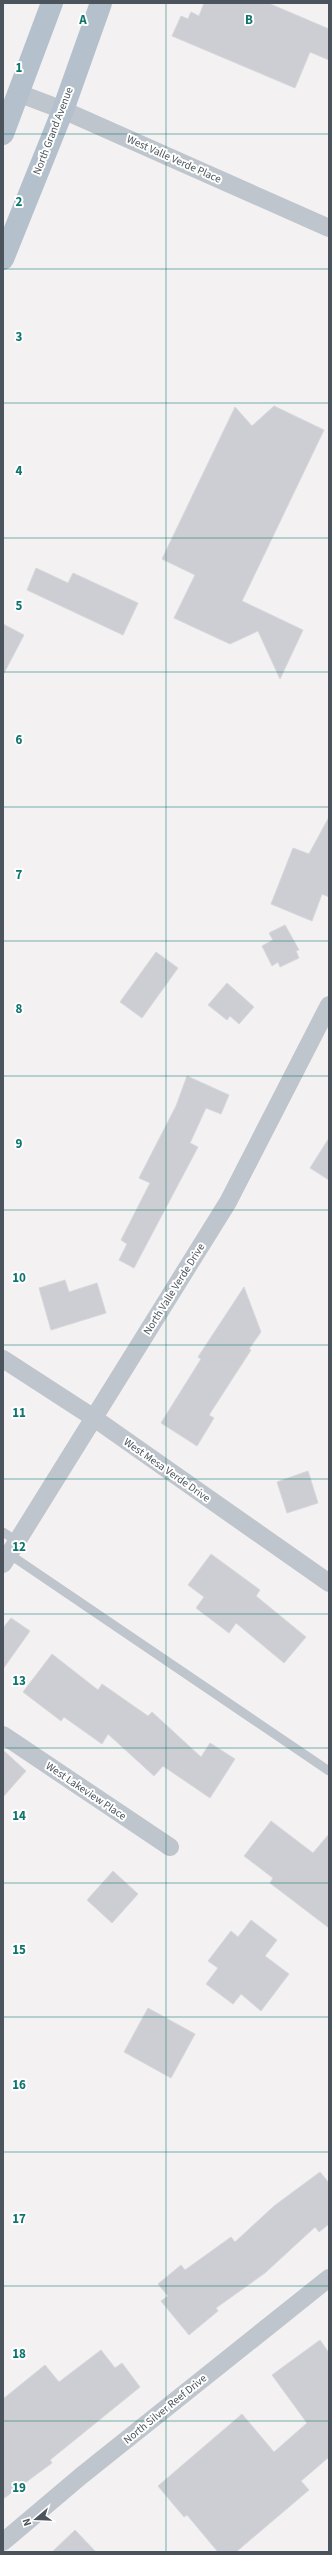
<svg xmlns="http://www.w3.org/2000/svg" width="332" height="2555" font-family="'Source Sans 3',sans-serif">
<rect width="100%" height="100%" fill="#f3f1f1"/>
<!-- building -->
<g fill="#ccced3" stroke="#d6d8dc">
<polygon points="204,3 268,3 329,29 329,60 310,52 295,88 172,36 181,16 188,19 191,12 199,16"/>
<polygon points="274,406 324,430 242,601 303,630 280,679 258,631 230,644 174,618 195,575 162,559 235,407 252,426"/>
<polygon points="36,568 68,583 73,573 138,603 123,635 27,590"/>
<polygon points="3,624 24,635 3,675"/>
<polygon points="329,817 329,897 322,894 312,921 271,904 293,848 309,854"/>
<polygon points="285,925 299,950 296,951 299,958 280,967 278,962 272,966 262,946 273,940 269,933"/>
<polygon points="156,952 178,968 142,1018 120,1002"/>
<polygon points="227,983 254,1007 239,1024 230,1016 227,1020 208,1005"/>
<polygon points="187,1076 229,1095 221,1114 206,1108 190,1143 198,1147 134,1268 119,1260 127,1244 121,1240 150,1183 139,1178 176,1106"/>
<polygon points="329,1138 329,1180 310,1168"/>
<polygon points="65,1280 69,1292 97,1283 106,1313 51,1330 39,1288"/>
<polygon points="244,1287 261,1332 249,1349 251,1350 209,1415 214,1418 197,1446 161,1423 201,1359 198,1357"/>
<polygon points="308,1471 318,1503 287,1513 277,1482"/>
<polygon points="211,1554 260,1590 256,1596 306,1637 284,1663 236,1623 229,1633 196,1608 204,1597 188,1585"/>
<polygon points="11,1618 30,1631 3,1669 3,1628"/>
<polygon points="52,1654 98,1690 102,1684 148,1716 152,1712 201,1757 210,1743 235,1759 210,1798 163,1766 154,1776 108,1734 102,1744 64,1717 61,1721 23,1692"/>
<polygon points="3,1750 26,1771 3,1797"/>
<polygon points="271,1821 313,1853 329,1834 329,1928 270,1883 273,1878 244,1856"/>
<polygon points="113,1871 138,1894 112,1923 87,1900"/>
<polygon points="251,1920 277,1940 265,1956 289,1974 261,2011 241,1994 233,2004 206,1984 218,1968 208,1961 231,1931 238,1937"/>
<polygon points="148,2008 195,2034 171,2078 124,2052"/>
<polygon points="320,2172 329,2183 329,2224 319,2232 315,2227 265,2273 216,2308 218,2311 189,2335 161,2301 168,2296 158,2284 181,2265 185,2270 231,2237 235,2242 274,2206"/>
<polygon points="320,2340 329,2353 329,2457 301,2481 309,2490 236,2552 218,2552 187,2515 184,2517 158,2486 242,2414 274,2452 307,2423 272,2375"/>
<polygon points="101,2350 115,2368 122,2363 140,2387 50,2460 52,2463 3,2499 3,2399 45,2365 59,2382"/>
<polygon points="75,2530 96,2552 52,2552"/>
</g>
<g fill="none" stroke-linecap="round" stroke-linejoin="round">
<!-- service -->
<g stroke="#bfc5cc" stroke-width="9">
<polyline points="3,1532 18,1542"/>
<polyline points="9,1554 329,1771"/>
</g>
<!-- minor -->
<g stroke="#bfc5cc" stroke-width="18">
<polyline points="18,93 63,110 329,228"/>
<polyline points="3,1359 94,1418 329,1583"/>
<polyline points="3,1564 228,1202 329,1005"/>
<polyline points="3,1735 170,1847"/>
<polyline points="3,2542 81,2476 329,2278"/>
</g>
<!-- primary -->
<g stroke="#b4c0cc" stroke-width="22">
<polyline points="3,134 52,3"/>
<polyline points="3,259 63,110 101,3"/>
</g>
</g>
<!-- grid -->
<path fill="none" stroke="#0f766e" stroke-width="1" stroke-opacity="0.55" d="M166,3V2552M3,134H329M3,269H329M3,403H329M3,538H329M3,672H329M3,807H329M3,941H329M3,1076H329M3,1210H329M3,1345H329M3,1479H329M3,1614H329M3,1748H329M3,1883H329M3,2017H329M3,2152H329M3,2286H329M3,2421H329"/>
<g text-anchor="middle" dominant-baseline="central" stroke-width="4" stroke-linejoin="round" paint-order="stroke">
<!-- street labels -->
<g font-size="11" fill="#4b545c" stroke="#fff">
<text transform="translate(53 131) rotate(-69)">North Grand Avenue</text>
<text transform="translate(174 159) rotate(24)">West Valle Verde Place</text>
<text transform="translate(174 1289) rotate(-58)">North Valle Verde Drive</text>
<text transform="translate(167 1470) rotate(35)">West Mesa Verde Drive</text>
<text transform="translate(86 1791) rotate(34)">West Lakeview Place</text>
<text transform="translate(165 2409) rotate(-39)">North Silver Reef Drive</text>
</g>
</g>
<g font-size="13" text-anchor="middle" font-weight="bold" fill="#0f766e" stroke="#fff" stroke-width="4" stroke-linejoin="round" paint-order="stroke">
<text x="83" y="24">A</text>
<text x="249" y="24">B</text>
<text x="19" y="72">1</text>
<text x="19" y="206">2</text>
<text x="19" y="341">3</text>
<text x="19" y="475">4</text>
<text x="19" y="610">5</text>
<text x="19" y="744">6</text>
<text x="19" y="879">7</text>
<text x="19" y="1013">8</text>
<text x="19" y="1148">9</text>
<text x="19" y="1282">10</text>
<text x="19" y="1417">11</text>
<text x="19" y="1551">12</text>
<text x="19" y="1685">13</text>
<text x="19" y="1820">14</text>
<text x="19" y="1954">15</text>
<text x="19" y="2089">16</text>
<text x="19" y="2223">17</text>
<text x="19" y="2358">18</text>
<text x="19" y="2492">19</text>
</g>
<!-- border -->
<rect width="332" height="2555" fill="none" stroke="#4b545c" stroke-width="8"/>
<!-- north arrow -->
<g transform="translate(36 2519) rotate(251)" stroke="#ffffff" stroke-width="3" paint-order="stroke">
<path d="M0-3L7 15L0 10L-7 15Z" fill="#4b545c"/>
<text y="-6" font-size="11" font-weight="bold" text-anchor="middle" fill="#4b545c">N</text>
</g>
</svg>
